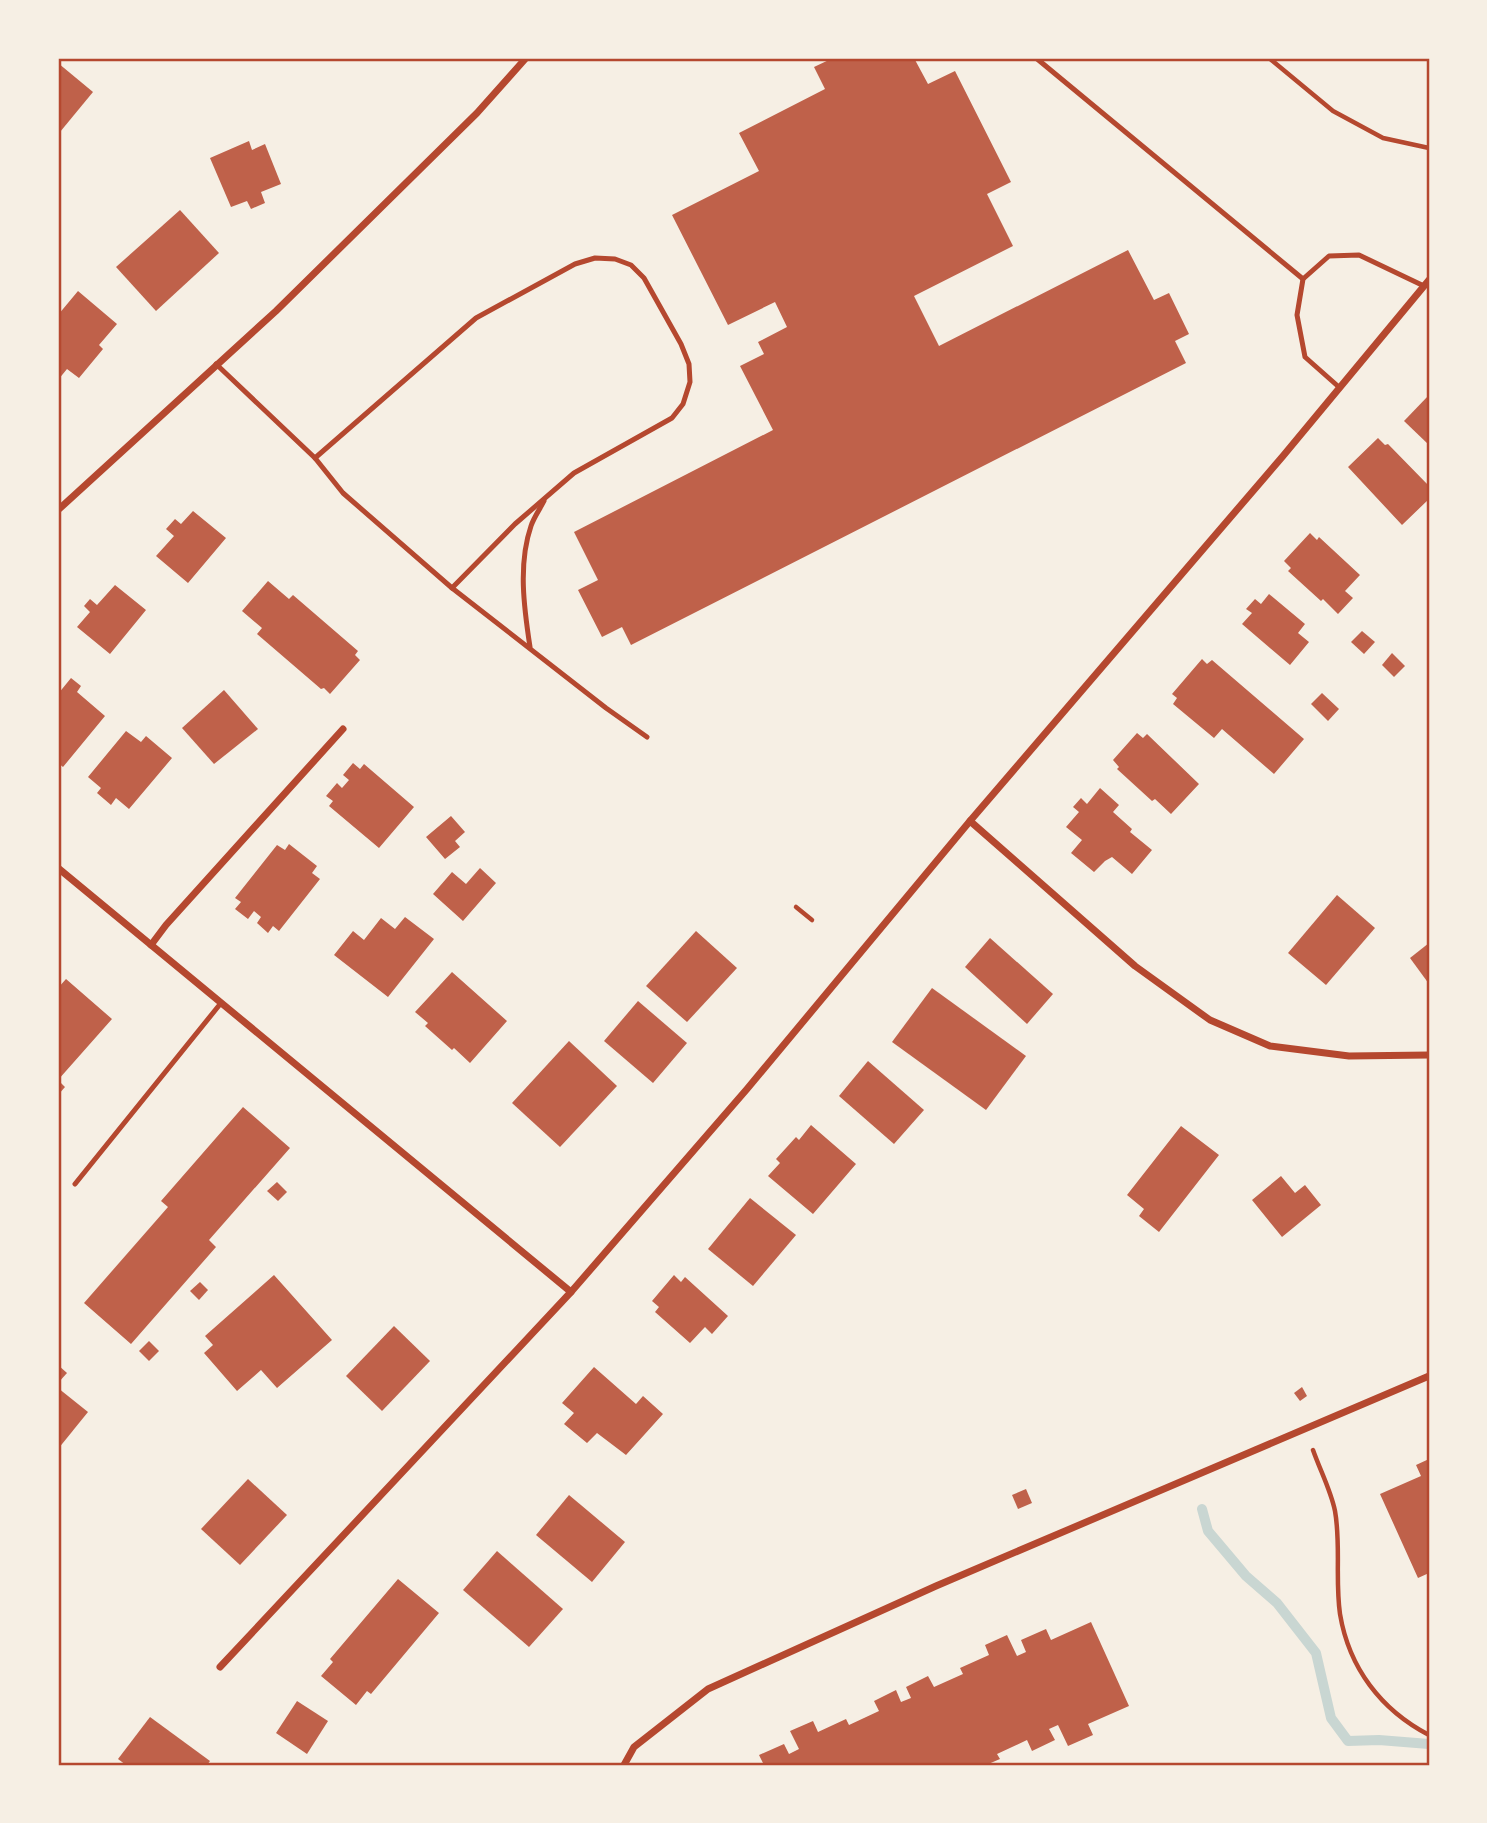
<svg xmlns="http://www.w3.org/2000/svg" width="1487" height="1823" font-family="'Times New Roman',serif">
<rect width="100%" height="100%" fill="#f6efe4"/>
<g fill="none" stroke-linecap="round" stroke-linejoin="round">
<!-- stream -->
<polyline stroke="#c9d6d2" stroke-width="10" points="1202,1509 1208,1531 1246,1576 1277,1603 1316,1653 1331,1718 1348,1741 1379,1740 1429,1744"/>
</g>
<!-- building -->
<g fill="#bf614a">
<polygon points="833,58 914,58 928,84 955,71 1011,182 987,194 1013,246 914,296 939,346 1128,250 1154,300 1169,293 1189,334 1175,341 1186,363 631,645 622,627 602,637 578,590 598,580 574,532 773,430 740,366 764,354 758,342 787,327 775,302 728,325 672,215 759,171 739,133 825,89 814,67"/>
<polygon points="58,63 93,92 60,132 58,130"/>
<polygon points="249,141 252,150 265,144 281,184 261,192 265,203 251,209 247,201 231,207 210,158"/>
<polygon points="180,210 219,253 156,311 116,267"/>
<polygon points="78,291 117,324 99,345 103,349 79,378 67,369 58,380 58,315"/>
<polygon points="1429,395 1429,445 1404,421"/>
<polygon points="1378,438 1385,445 1388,444 1429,486 1429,499 1402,525 1348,467"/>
<polygon points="193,511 226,538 188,583 156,556 174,536 166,529 175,519 181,524"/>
<polygon points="1310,533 1317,540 1319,537 1360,575 1345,591 1353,598 1338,614 1323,599 1321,601 1288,571 1291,568 1284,561"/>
<polygon points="268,581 289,599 293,595 358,651 355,655 360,660 330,694 324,688 321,689 257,634 262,628 242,611"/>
<polygon points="115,585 146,610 110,654 77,627 90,612 84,606 90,599 97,605"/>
<polygon points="1269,594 1305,624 1298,633 1309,642 1290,665 1242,624 1252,613 1246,609 1255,599 1261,604"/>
<polygon points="1362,631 1375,642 1364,654 1351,642"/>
<polygon points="1392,653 1405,666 1394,677 1382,665"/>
<polygon points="1202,659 1207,664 1212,660 1304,739 1274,774 1222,729 1214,738 1173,704 1177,698 1172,694"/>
<polygon points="71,678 81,686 77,692 105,716 63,767 58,763 58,694"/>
<polygon points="224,690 258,729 214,764 182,728"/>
<polygon points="1322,693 1339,709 1328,721 1311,704"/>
<polygon points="126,731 141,742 146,736 172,758 129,809 116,798 111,805 97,793 101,788 88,777"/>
<polygon points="1137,733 1143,738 1147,734 1199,784 1171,814 1155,799 1152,801 1117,769 1119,767 1113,760"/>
<polygon points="353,763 360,769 364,764 414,807 379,848 329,806 333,801 326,796 337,783 342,788 349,780 343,775"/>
<polygon points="1100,788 1119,805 1113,812 1132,829 1130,832 1152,850 1132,874 1112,857 1105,861 1094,872 1071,853 1082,840 1066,827 1079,812 1073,807 1081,798 1087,804"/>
<polygon points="451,816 465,832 455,841 460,847 445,859 426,837"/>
<polygon points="289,844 317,866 312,873 320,879 279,931 273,926 268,933 257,923 261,917 254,911 248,919 235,909 241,902 235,898 277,845 285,850"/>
<polygon points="480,868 496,883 463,921 433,894 452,872 466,884"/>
<polygon points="1337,895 1375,928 1326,985 1288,953"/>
<polygon points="405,917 434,939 388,997 334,955 353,931 364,940 381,918 395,929"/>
<polygon points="696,931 737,968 687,1022 646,986"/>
<polygon points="990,938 1053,994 1027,1024 965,967"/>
<polygon points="1429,943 1429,984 1410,958"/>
<polygon points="452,972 507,1021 470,1063 454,1048 452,1050 425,1026 428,1023 415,1012"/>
<polygon points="66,979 112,1019 58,1080 65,1087 58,1095 58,988"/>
<polygon points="932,988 1026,1056 986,1110 892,1042"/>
<polygon points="638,1001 687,1043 653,1083 604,1041"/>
<polygon points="569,1041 617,1086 560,1147 512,1103"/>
<polygon points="868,1061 924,1110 894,1144 839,1096"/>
<polygon points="243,1107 290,1148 209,1240 216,1247 131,1344 84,1303 168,1207 161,1201"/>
<polygon points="811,1125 856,1164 813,1214 768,1176 780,1163 776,1159 796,1137 799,1140"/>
<polygon points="1181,1126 1219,1155 1159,1232 1139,1216 1144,1209 1127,1195"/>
<polygon points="1281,1176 1295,1193 1305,1185 1321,1205 1282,1237 1252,1200"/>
<polygon points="277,1182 287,1192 278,1201 267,1191"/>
<polygon points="750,1198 796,1235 753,1286 708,1249"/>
<polygon points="274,1275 332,1340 277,1388 261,1370 237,1391 204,1353 213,1345 205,1336"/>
<polygon points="674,1275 681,1282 685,1277 728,1316 712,1334 705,1327 690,1343 655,1312 659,1307 652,1301"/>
<polygon points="200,1282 208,1290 199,1300 190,1291"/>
<polygon points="394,1326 430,1361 382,1411 346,1376"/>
<polygon points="149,1341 159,1351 149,1361 139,1351"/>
<polygon points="58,1365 67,1373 58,1383"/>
<polygon points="594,1367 636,1404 643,1396 663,1414 626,1455 597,1433 587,1443 564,1424 574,1413 562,1403"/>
<polygon points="1302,1387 1307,1396 1300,1401 1294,1393"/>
<polygon points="58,1388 88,1412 58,1449"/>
<polygon points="1429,1459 1429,1573 1418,1578 1380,1494 1421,1476 1416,1465"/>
<polygon points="248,1479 287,1515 240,1565 201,1529"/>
<polygon points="1026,1489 1032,1503 1018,1509 1012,1495"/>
<polygon points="569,1495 625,1542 592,1582 536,1535"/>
<polygon points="497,1551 563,1609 529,1647 463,1590"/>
<polygon points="398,1579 439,1613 371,1694 367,1691 356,1705 321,1676 333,1662 330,1659"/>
<polygon points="1091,1622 1129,1706 1088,1724 1093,1735 1068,1746 1058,1725 1049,1729 1055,1740 1032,1751 1027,1740 997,1754 1000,1759 986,1765 764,1765 759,1755 784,1744 789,1754 799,1749 790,1731 813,1721 818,1732 846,1719 849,1725 879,1711 874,1701 896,1690 901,1702 911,1698 906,1687 928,1676 934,1687 963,1674 960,1668 989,1655 985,1645 1007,1635 1017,1656 1026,1652 1021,1640 1046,1629 1051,1640"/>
<polygon points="297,1701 328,1721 307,1754 276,1733"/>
<polygon points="150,1717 210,1761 207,1765 126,1765 118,1759"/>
</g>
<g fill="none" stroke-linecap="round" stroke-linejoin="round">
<!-- path -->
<g stroke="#b5482f" stroke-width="4.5">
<polyline points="1269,58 1333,111 1383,138 1429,148"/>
<polyline points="796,907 812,920"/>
<path d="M1313,1450C1320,1470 1331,1491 1335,1511C1341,1544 1335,1580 1340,1614C1349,1668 1381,1710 1429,1735"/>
</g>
<!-- service -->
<g stroke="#b5482f" stroke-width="5">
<polyline points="1036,58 1303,279"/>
<polyline points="216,364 315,458 343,493 452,588 606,708 647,737"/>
<polyline points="1340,388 1305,357 1297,315 1303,279 1329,256 1359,255 1424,286"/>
<polyline points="315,458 476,318 575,264 595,258 615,259 631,265 644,278 681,344 689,364 690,382 683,404 672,418 574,473 515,524 452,588"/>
<path d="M530,647C524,608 518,564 531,526C534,517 540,509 544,501"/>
<polyline points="75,1184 221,1003"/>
</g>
<!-- minor -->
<g stroke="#b5482f" stroke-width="7">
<polyline points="58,510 276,311 477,113 526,58"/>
<polyline points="970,821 1135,966 1210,1020 1270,1046 1349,1056 1429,1055"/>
<polyline points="58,868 571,1292"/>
<polyline points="151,945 166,925 343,729"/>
<polyline points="220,1667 571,1292 747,1089 970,821 1283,456 1429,280"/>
<polyline points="624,1765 634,1747 708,1689 936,1586 1429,1376"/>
</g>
</g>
<!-- border -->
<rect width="1487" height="1823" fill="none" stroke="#f6efe4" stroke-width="119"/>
<rect x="60" y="60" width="1368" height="1704" fill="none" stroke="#b5482f" stroke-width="2.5"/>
</svg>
